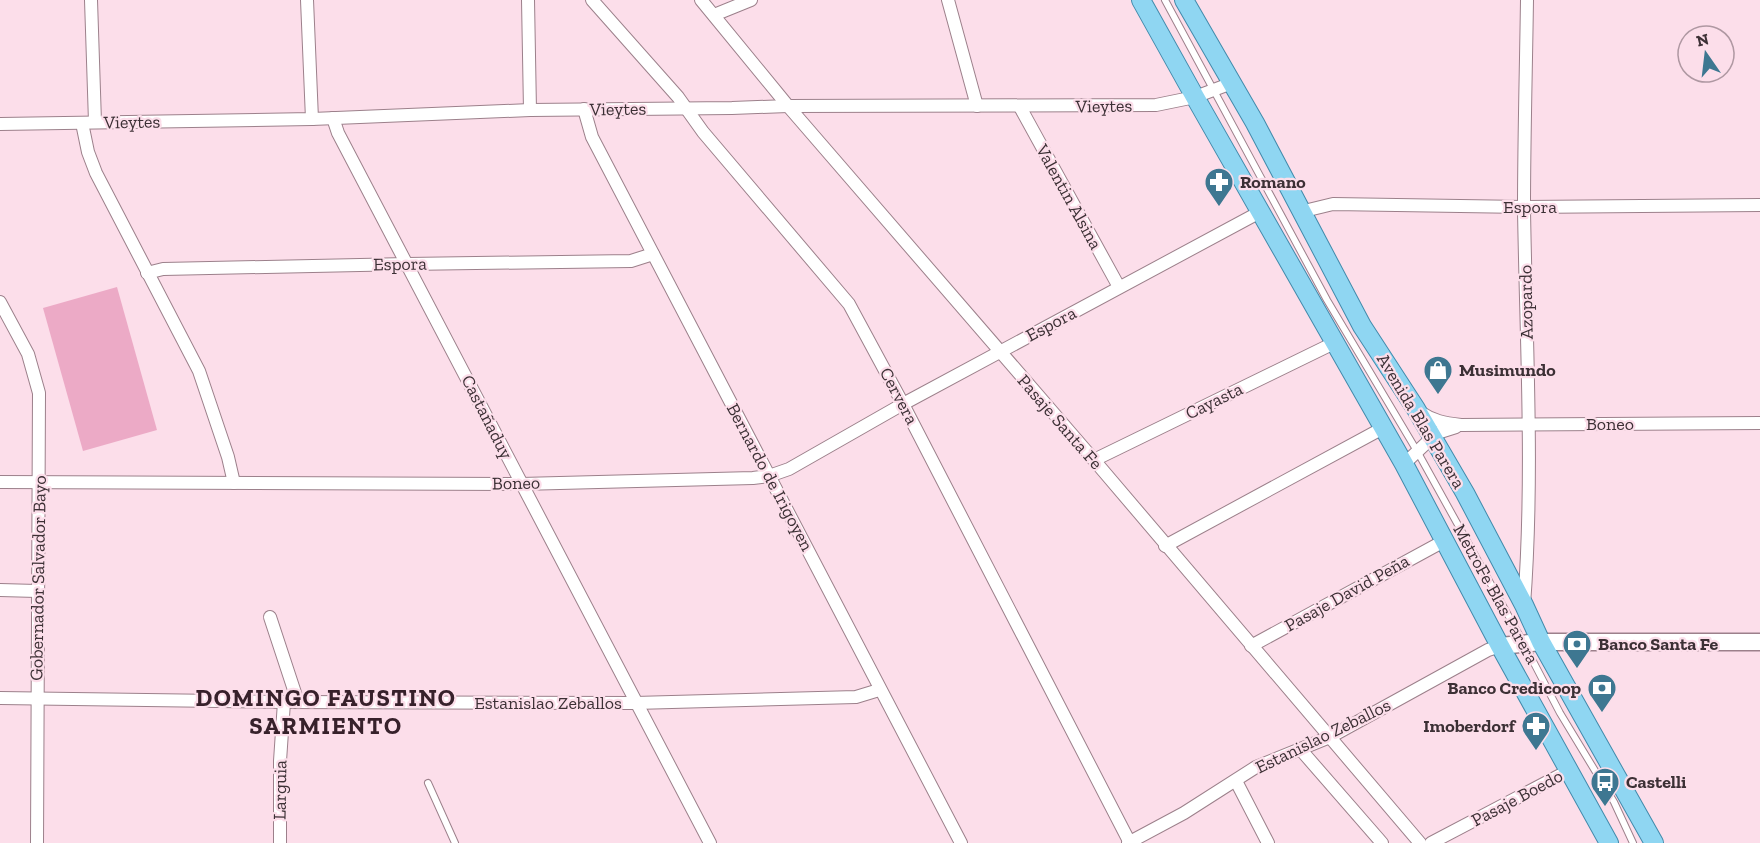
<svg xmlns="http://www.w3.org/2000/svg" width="1760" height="843" font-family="'Zilla Slab',serif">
<rect width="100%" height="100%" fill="#fcdeea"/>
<!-- green -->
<polygon fill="#ecaac6" points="117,287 157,430 83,451 43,308"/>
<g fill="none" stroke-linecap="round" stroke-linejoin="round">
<!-- lane casing -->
<g stroke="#9c808b" stroke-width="8">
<g id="lane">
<polyline points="1165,0 1327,300 1417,451 1523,642 1560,713 1614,802 1633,843"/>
<polyline points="428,783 455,843"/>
</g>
</g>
<!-- street casing -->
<g stroke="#9c808b" stroke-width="14">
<g id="street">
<polyline points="91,0 95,122"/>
<polyline points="307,0 312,119"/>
<polyline points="528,0 530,110"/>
<polyline points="592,0 678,97 703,132 849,304 903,404 1130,843"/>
<polyline points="701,0 788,106 1094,460 1420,843"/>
<polyline points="948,0 977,106"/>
<polyline points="714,15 751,0"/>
<polyline points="1020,107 1119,287"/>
<polyline points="584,109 592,137 961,843"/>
<polyline points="333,118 338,133 710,843"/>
<polyline points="82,123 88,152 96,173 199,371 228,457 234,483"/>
<polyline points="0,124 312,119 530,110 732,108 788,106 1156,105 1195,97 1232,83"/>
<polyline points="1300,212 1333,204 1524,207 1760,205"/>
<polyline points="147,273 163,269 407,264 631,261 653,254"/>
<polyline points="0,302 28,354 39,393 37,843"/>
<path d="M1420,412C1433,421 1444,423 1461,425L1760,423"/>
<polyline points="1094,460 1334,343"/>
<polyline points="1404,464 1437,433 1456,427"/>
<polyline points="0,482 521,484 753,478 769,476 789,469 903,404 1260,212"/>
<polyline points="1165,546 1383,428"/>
<polyline points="0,590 37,591"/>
<path d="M1524,605C1534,473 1526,341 1524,209C1524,139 1526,70 1527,0"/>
<polyline points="270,617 298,702"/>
<polyline points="1251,646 1444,541"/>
<polyline points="0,698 284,702 635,703 856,697 879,690"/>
<polyline points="1301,750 1382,843"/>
<polyline points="1236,781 1268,843"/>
<polyline points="280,843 280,761 284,702"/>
<polyline points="1128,843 1184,813 1256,767 1330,737 1488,650 1500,646"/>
<polyline points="1431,843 1570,770"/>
</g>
</g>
<!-- secondary casing -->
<g stroke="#9c808b" stroke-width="19">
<polyline id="secondary" points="1500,646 1541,642 1760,642"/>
</g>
<!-- primary casing -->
<g stroke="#428aab" stroke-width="20">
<g id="primary">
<polyline points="1141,0 1195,97 1404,464 1500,646 1609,843"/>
<polyline points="1184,0 1255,123 1362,326 1416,409 1465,493 1524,605 1541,642 1654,843"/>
</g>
</g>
<!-- lane -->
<use href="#lane" stroke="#fff" stroke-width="6"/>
<!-- street -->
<use href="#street" stroke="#fff" stroke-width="12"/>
<!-- secondary -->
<use href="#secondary" stroke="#fff" stroke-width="16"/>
<!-- primary -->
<use href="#primary" stroke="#8fd6f2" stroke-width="18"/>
</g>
<!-- icons -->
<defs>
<g id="pharmacy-pin" transform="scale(1.5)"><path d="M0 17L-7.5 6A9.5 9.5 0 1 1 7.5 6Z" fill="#3e7791" stroke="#fcdeea"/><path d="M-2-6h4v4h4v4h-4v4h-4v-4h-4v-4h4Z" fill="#fff"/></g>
<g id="shop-pin" transform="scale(1.5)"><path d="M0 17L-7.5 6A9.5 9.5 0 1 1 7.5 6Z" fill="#3e7791" stroke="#fcdeea"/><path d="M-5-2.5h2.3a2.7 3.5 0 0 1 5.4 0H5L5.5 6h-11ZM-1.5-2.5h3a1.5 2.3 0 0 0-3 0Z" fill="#fff"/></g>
<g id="bank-pin" transform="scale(1.5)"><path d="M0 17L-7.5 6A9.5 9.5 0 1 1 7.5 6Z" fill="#3e7791" stroke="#fcdeea"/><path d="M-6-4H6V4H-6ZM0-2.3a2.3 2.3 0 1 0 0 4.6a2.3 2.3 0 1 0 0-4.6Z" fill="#fff"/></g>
<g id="bus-pin" transform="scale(1.5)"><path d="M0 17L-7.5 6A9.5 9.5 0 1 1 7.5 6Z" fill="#3e7791" stroke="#fcdeea"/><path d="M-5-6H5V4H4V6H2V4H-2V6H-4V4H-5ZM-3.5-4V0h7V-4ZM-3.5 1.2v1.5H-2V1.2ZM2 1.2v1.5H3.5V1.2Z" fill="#fff"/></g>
</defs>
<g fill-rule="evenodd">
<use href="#pharmacy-pin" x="1219" y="182"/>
<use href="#shop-pin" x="1438" y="370"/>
<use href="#bank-pin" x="1577" y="644"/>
<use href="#bank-pin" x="1602" y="688"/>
<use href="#pharmacy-pin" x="1536" y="726"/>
<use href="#bus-pin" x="1605" y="782"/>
</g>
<g text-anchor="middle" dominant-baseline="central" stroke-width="4.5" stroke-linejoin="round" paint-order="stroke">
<!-- street labels -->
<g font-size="18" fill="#3c3035" stroke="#fcdeea">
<text transform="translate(1104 106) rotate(-1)">Vieytes</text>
<text transform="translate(618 109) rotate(-1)">Vieytes</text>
<text transform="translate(132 122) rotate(-1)">Vieytes</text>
<text transform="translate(1069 197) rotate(61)">Valentin Alsina</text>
<text x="1530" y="207">Espora</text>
<text transform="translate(400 264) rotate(-1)">Espora</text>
<text transform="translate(1526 302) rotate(-91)">Azopardo</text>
<text transform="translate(1051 324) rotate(-28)">Espora</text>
<text transform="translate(899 396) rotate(62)">Cervera</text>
<text transform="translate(1214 401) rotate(-26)">Cayasta</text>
<text transform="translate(487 417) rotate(63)">Castañaduy</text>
<text transform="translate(1421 421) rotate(59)">Avenida Blas Parera</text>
<text transform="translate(1060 422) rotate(49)">Pasaje Santa Fe</text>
<text x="1610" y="424">Boneo</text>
<text transform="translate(770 477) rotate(62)">Bernardo de Irigoyen</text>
<text transform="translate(516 483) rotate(-1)">Boneo</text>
<text transform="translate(38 578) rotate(-89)">Gobernador Salvador Bayo</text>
<text transform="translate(1347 593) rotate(-29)">Pasaje David Peña</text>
<text transform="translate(1496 594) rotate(61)">MetroFe Blas Parera</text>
<text x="548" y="703">Estanislao Zeballos</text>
<text transform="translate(1323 736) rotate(-26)">Estanislao Zeballos</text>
<text transform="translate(280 790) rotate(-89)">Larguia</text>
<text transform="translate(1517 798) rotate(-28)">Pasaje Boedo</text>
</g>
<!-- poi labels -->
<g font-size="18" font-weight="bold" fill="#3c3035" stroke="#fcdeea" text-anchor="start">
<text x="1240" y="182">Romano</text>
<text x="1459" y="370">Musimundo</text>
<text x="1598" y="644">Banco Santa Fe</text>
<text x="1581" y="688" text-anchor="end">Banco Credicoop</text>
<text x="1515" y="726" text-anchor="end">Imoberdorf</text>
<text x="1626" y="782">Castelli</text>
</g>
<!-- district labels -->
<g font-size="24" font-weight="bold" letter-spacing="1.5" fill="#37212b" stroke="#fcdeea">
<text x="326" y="697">DOMINGO FAUSTINO<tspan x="326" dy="28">SARMIENTO</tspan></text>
</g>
</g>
<!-- north arrow -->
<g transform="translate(1706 54) rotate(346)"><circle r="28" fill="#fcdeea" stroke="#af98a2" stroke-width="1.5"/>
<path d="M0-4.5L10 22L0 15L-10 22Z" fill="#3e7791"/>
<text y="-9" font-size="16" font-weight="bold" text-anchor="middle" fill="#3c3035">N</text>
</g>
</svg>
